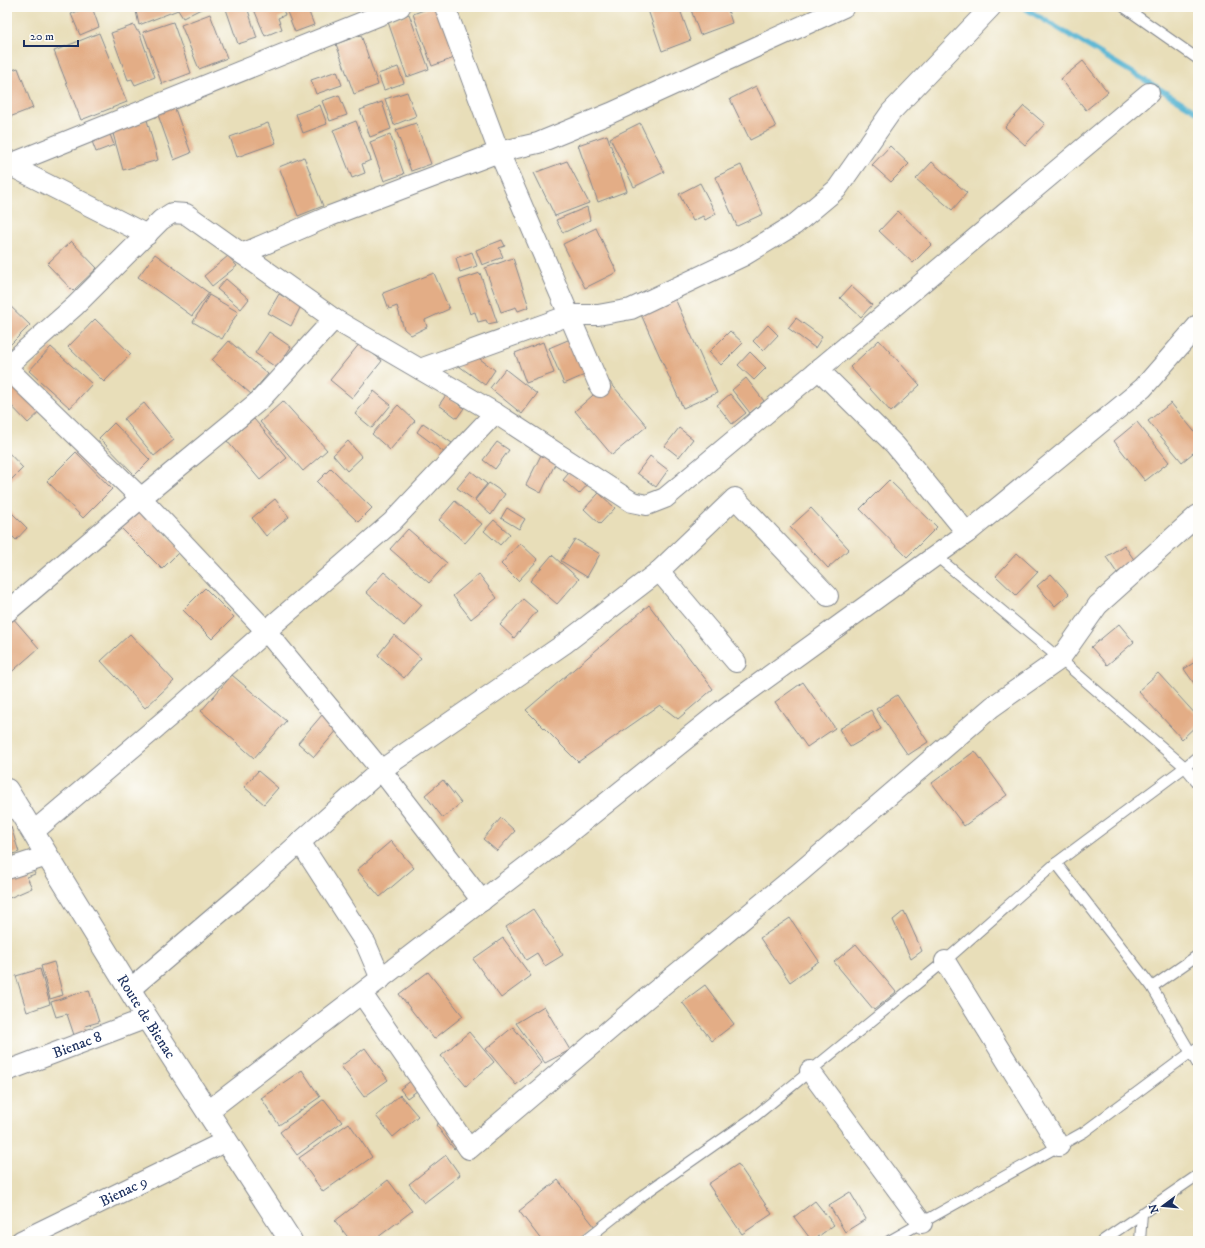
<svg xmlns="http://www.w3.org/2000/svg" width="1205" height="1248" font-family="'IM FELL DW Pica',serif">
<rect width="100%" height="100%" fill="#fdfcf7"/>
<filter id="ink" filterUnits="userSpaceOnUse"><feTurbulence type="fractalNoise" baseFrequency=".025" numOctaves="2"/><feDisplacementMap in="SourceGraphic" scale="8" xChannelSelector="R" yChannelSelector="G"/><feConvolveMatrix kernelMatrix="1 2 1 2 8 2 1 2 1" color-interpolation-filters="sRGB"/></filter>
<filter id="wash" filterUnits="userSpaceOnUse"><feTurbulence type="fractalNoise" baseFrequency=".012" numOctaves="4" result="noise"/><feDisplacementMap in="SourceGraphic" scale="16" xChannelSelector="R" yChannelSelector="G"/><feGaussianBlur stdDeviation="0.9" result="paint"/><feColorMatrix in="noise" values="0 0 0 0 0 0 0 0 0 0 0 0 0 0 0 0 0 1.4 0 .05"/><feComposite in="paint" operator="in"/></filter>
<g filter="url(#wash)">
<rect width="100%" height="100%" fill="#e8deb9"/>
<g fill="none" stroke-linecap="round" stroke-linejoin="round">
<!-- stream -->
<polyline stroke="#53b3d2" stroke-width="5.5" points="1026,9 1198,112"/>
</g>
<g id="blocks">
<!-- building -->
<g fill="#e3ad86">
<polygon points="88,7 92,7 99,27 80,35 71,14"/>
<polygon points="146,7 202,7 203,8 183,18 178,10 139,25 136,11"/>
<polygon points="232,7 247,7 257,38 238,44 226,9"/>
<polygon points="253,7 282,7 285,15 278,18 282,29 265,36"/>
<polygon points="285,7 307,7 314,25 295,32"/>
<polygon points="432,7 439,7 457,57 432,66 413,14"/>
<polygon points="647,7 679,7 691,40 662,51"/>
<polygon points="690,7 727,7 732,23 700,35"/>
<polygon points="210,14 227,58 199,69 181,25"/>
<polygon points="409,14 429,69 407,77 388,22"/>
<polygon points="173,22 191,73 162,84 143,32"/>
<polygon points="134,25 137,31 139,31 155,77 135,85 132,79 128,80 111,33"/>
<polygon points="99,33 127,102 81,120 54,51"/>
<polygon points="361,35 378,85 354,94 336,44"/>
<polygon points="1083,61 1108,92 1086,110 1061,79"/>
<polygon points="398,67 404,83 384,90 378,74"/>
<polygon points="18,68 33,108 7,118 7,72"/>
<polygon points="337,71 342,85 316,94 311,80"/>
<polygon points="756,86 776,127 750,140 730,99"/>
<polygon points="407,92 416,116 394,125 385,99"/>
<polygon points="339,95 347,115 330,121 322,101"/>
<polygon points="382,102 391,129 370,137 360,110"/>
<polygon points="320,105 327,124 303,133 296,114"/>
<polygon points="174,106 191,153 174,160 157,112"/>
<polygon points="1024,106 1045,124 1025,145 1005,127"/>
<polygon points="147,120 158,160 123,170 112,130"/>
<polygon points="356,121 371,160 362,164 365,173 352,178 333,130"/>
<polygon points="268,123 276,143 237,157 230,137"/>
<polygon points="416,123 431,164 411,171 396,130"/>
<polygon points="640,123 664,172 634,187 610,138"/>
<polygon points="108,129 114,145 96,152 90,136"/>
<polygon points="390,134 404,174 384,181 370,142"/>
<polygon points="607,135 627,191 598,202 578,145"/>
<polygon points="890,146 909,164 891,182 872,165"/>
<polygon points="304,157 323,206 298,216 279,167"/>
<polygon points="567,161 589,203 555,216 534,173"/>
<polygon points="932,162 967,193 952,210 916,179"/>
<polygon points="741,165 763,214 737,226 715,177"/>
<polygon points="700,183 716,214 705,220 703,216 693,221 679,194"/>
<polygon points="587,207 590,220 563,233 556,220"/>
<polygon points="898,211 932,244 913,263 879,231"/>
<polygon points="596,228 617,272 585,288 563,244"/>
<polygon points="502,240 505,246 499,248 503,257 482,265 476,250"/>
<polygon points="71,241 97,268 73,291 47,264"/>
<polygon points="472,252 477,266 460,272 456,258"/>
<polygon points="155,254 209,293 192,316 138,277"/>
<polygon points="228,256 237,266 212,286 204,276"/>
<polygon points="513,258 529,307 518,311 516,307 501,312 485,268"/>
<polygon points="434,273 449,309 425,320 427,327 411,335 404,329 397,306 389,309 383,293"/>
<polygon points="480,273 497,322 488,324 486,320 478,322 475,312 470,314 459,280"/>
<polygon points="226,279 249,299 241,309 217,289"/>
<polygon points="851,286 872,305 861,317 840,298"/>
<polygon points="279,294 301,306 291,326 268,313"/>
<polygon points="673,294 717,393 683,408 639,310"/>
<polygon points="209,295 238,312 222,339 193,322"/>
<polygon points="7,303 30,325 9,346 7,344"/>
<polygon points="796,318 822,337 815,348 788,328"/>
<polygon points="95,319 131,354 104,382 68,347"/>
<polygon points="768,325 778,335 763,351 753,341"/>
<polygon points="730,331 743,343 721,365 709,352"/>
<polygon points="269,332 291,347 277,368 255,353"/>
<polygon points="575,337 589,373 564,384 549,348"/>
<polygon points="879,340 920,385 891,412 850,367"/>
<polygon points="229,341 268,374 251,394 212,360"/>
<polygon points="543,342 554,373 526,383 515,353"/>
<polygon points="360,343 382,361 352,398 330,380"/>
<polygon points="51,347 92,384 70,408 29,371"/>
<polygon points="469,351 495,370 485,385 459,366"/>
<polygon points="750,352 766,368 754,380 738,365"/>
<polygon points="505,369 537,394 522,414 490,388"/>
<polygon points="746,378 764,401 750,413 732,390"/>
<polygon points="12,380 41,411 28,423 7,401 7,385"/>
<polygon points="609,381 647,426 612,455 575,411"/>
<polygon points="374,391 391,405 372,428 355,414"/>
<polygon points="730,394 746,413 732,424 717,405"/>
<polygon points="446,395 464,408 457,418 439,405"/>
<polygon points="283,401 327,450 303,471 260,422"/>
<polygon points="144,403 174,440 154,456 124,419"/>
<polygon points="1171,403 1198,436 1198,449 1182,462 1148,421"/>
<polygon points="398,405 415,421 390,450 372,434"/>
<polygon points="254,419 287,458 260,480 227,441"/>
<polygon points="1137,422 1169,462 1145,481 1114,441"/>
<polygon points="114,423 150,460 135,475 99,438"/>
<polygon points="423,423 452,443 445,453 417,432"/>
<polygon points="679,428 693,439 679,457 665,446"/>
<polygon points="348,441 362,457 347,471 333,455"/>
<polygon points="497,442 509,450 495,469 483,460"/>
<polygon points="7,451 23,468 10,481 7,478"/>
<polygon points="76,452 112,489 83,518 47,481"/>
<polygon points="542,453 557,460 541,493 526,485"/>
<polygon points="650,456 668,470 656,487 637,473"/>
<polygon points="331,468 372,508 358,522 317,482"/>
<polygon points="573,468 589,483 579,494 563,480"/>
<polygon points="471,471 487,484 474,500 457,488"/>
<polygon points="889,480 937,527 907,557 860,509"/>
<polygon points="489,483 505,494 491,515 475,500"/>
<polygon points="599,493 615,508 600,524 584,509"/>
<polygon points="275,499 289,517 266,536 252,518"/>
<polygon points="455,501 482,524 465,543 439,520"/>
<polygon points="507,508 525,519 519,529 501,518"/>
<polygon points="811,508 849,549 828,568 790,527"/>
<polygon points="140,509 181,550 162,569 121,528"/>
<polygon points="10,511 27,528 16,540 7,531 7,514"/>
<polygon points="494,520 510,534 500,545 484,531"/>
<polygon points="408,529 447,563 429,583 390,549"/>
<polygon points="575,539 600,554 587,577 561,561"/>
<polygon points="520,543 538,560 518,581 501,564"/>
<polygon points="1124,545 1135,561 1117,573 1106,557"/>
<polygon points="1017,553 1038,572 1016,595 996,576"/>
<polygon points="552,555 579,579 557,604 530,581"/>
<polygon points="384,572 422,605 404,626 366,592"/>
<polygon points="479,574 497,598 471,619 453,596"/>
<polygon points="1051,574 1069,594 1055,606 1037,586"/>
<polygon points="205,588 234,617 212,639 183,610"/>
<polygon points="523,599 537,611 514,638 500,625"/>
<polygon points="649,605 713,689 678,719 660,705 578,762 526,710"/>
<polygon points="12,617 39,648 7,676 7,622"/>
<polygon points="1119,624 1134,642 1107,665 1091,647"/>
<polygon points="130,634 174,681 145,708 101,661"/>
<polygon points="394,635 421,658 404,678 378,655"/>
<polygon points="1198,660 1198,689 1184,669"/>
<polygon points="1158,673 1198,717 1198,724 1182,739 1138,691"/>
<polygon points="232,675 286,721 254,758 201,711"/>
<polygon points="803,682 835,728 807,747 775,702"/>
<polygon points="897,695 928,742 908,755 876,709"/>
<polygon points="871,710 881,729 850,747 839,729"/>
<polygon points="322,715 338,729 314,757 298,743"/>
<polygon points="975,751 1007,795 964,826 932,783"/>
<polygon points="258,771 278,788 264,804 244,787"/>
<polygon points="443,780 461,803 443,818 425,795"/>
<polygon points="501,818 515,831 497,851 483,839"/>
<polygon points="11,827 19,852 7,856 7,828"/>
<polygon points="391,841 414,868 380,897 357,870"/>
<polygon points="30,865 35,874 27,877 32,888 7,899 7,875"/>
<polygon points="533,909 563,955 545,966 537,953 526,960 506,927"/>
<polygon points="904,911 922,951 911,959 893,920"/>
<polygon points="790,918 819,961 790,982 760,938"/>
<polygon points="503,938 531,976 501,998 473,959"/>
<polygon points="856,944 896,992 874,1010 834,962"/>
<polygon points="54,962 63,995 50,999 41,966"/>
<polygon points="40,969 50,1004 27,1012 16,976"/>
<polygon points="428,972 463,1016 434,1039 399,994"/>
<polygon points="705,985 734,1024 712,1041 682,1002"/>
<polygon points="89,990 99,1022 85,1026 88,1034 75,1038 67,1014 56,1017 51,1002"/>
<polygon points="544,1006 570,1050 545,1063 516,1023"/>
<polygon points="513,1027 542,1063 516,1085 486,1049"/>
<polygon points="469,1032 494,1062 466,1086 441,1056"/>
<polygon points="365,1048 388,1080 364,1097 341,1066"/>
<polygon points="302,1070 320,1097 279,1125 261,1098"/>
<polygon points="424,1071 431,1081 407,1098 400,1089"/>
<polygon points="400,1095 418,1116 393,1137 376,1116"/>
<polygon points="324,1099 342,1122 297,1155 280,1132"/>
<polygon points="450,1115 468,1140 454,1149 436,1125"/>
<polygon points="349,1123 372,1157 323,1192 299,1158"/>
<polygon points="446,1155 460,1175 424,1203 409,1184"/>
<polygon points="738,1164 772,1214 742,1234 708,1184"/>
<polygon points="388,1180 412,1211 373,1241 351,1241 335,1221"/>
<polygon points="558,1180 595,1227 578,1241 542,1241 519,1211"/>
<polygon points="850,1192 866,1219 845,1232 829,1205"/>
<polygon points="815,1201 834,1225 812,1241 794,1217"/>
</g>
</g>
</g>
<g filter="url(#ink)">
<use href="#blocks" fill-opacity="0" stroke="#82868c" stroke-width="1"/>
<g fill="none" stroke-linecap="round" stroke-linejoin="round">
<!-- service casing -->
<g stroke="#82868c" stroke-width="12">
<g id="service">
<polyline points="1124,7 1198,59"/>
<polyline points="935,555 1060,659 1185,767 1198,783"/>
<polyline points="1056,863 1152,987 1198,1065"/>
<polyline points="1152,987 1198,955"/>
<polyline points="584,1241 640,1197 754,1117 945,961 1056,863 1185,767 1198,756"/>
<polyline points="889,1241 1084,1132 1198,1047"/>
<polyline points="1102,1241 1198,1175"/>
<polyline points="1140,1241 1142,1213"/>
</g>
</g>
<!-- minor casing -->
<g stroke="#82868c" stroke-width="22">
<g id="minor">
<polyline points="445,7 499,152 600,387"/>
<polyline points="7,164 147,235"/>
<polyline points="8,165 400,7"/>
<polyline points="242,254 330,216 499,152 538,143 611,113 844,7"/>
<polyline points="7,366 75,306 161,220 172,213 186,214 334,319"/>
<polyline points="7,368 141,498 266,631 381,770 482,901"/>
<polyline points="420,369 570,315 598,315 631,309 743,256 794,225 837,189 891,112 991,7"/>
<polyline points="819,370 895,445 967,533"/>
<polyline points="659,571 736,662"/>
<polyline points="7,612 141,498 260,400 334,319 495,413 632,502 647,505 665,498 1149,93"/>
<polyline points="33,832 171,715 266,631 392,522 495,413"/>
<polyline points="300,842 366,944 381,979"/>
<polyline points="7,869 47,856"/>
<polyline points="945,961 1059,1146"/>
<polyline points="129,990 250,887 381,770 564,644 659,571 735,498 828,596"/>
<polyline points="362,994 469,1149 647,998 799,873 992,707 1060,659 1098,605 1198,515"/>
<path id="s1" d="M7,1071L147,1018"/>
<polyline points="810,1071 922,1223"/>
<polyline points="207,1112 540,856 721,711 967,533 1143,388 1198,325"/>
<path id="s2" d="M21,1241L226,1141"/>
</g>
</g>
<!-- secondary casing -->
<g stroke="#82868c" stroke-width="24">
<g id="secondary">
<path id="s3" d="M7,790L147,1018L291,1241"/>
</g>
</g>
<!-- service -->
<use href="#service" stroke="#fff" stroke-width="10"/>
<!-- minor -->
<use href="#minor" stroke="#fff" stroke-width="20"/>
<!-- secondary -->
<use href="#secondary" stroke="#fff" stroke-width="22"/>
</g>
</g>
<g text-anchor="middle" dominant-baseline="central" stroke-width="3" stroke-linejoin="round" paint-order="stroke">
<!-- street labels -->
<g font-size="15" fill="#1b2f5e" stroke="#fdfcf7">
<text stroke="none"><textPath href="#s3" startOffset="266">Route de Bienac</textPath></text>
<text stroke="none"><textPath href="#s1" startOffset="75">Bienac 8</textPath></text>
<text stroke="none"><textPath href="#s2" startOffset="114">Bienac 9</textPath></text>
</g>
</g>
<!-- margin -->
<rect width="1205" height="1248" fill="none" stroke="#fdfcf7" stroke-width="24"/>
<!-- north arrow -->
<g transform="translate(1163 1206) rotate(254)" stroke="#fdfcf7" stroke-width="3" paint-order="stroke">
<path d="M0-3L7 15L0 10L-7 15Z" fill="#1b2f5e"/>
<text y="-6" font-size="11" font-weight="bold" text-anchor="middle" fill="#1b2f5e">N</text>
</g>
<!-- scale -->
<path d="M24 40v6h54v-6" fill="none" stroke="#1b2f5e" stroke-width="2"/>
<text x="30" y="40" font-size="12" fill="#1b2f5e" stroke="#fdfcf7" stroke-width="3" paint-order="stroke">20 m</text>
</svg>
